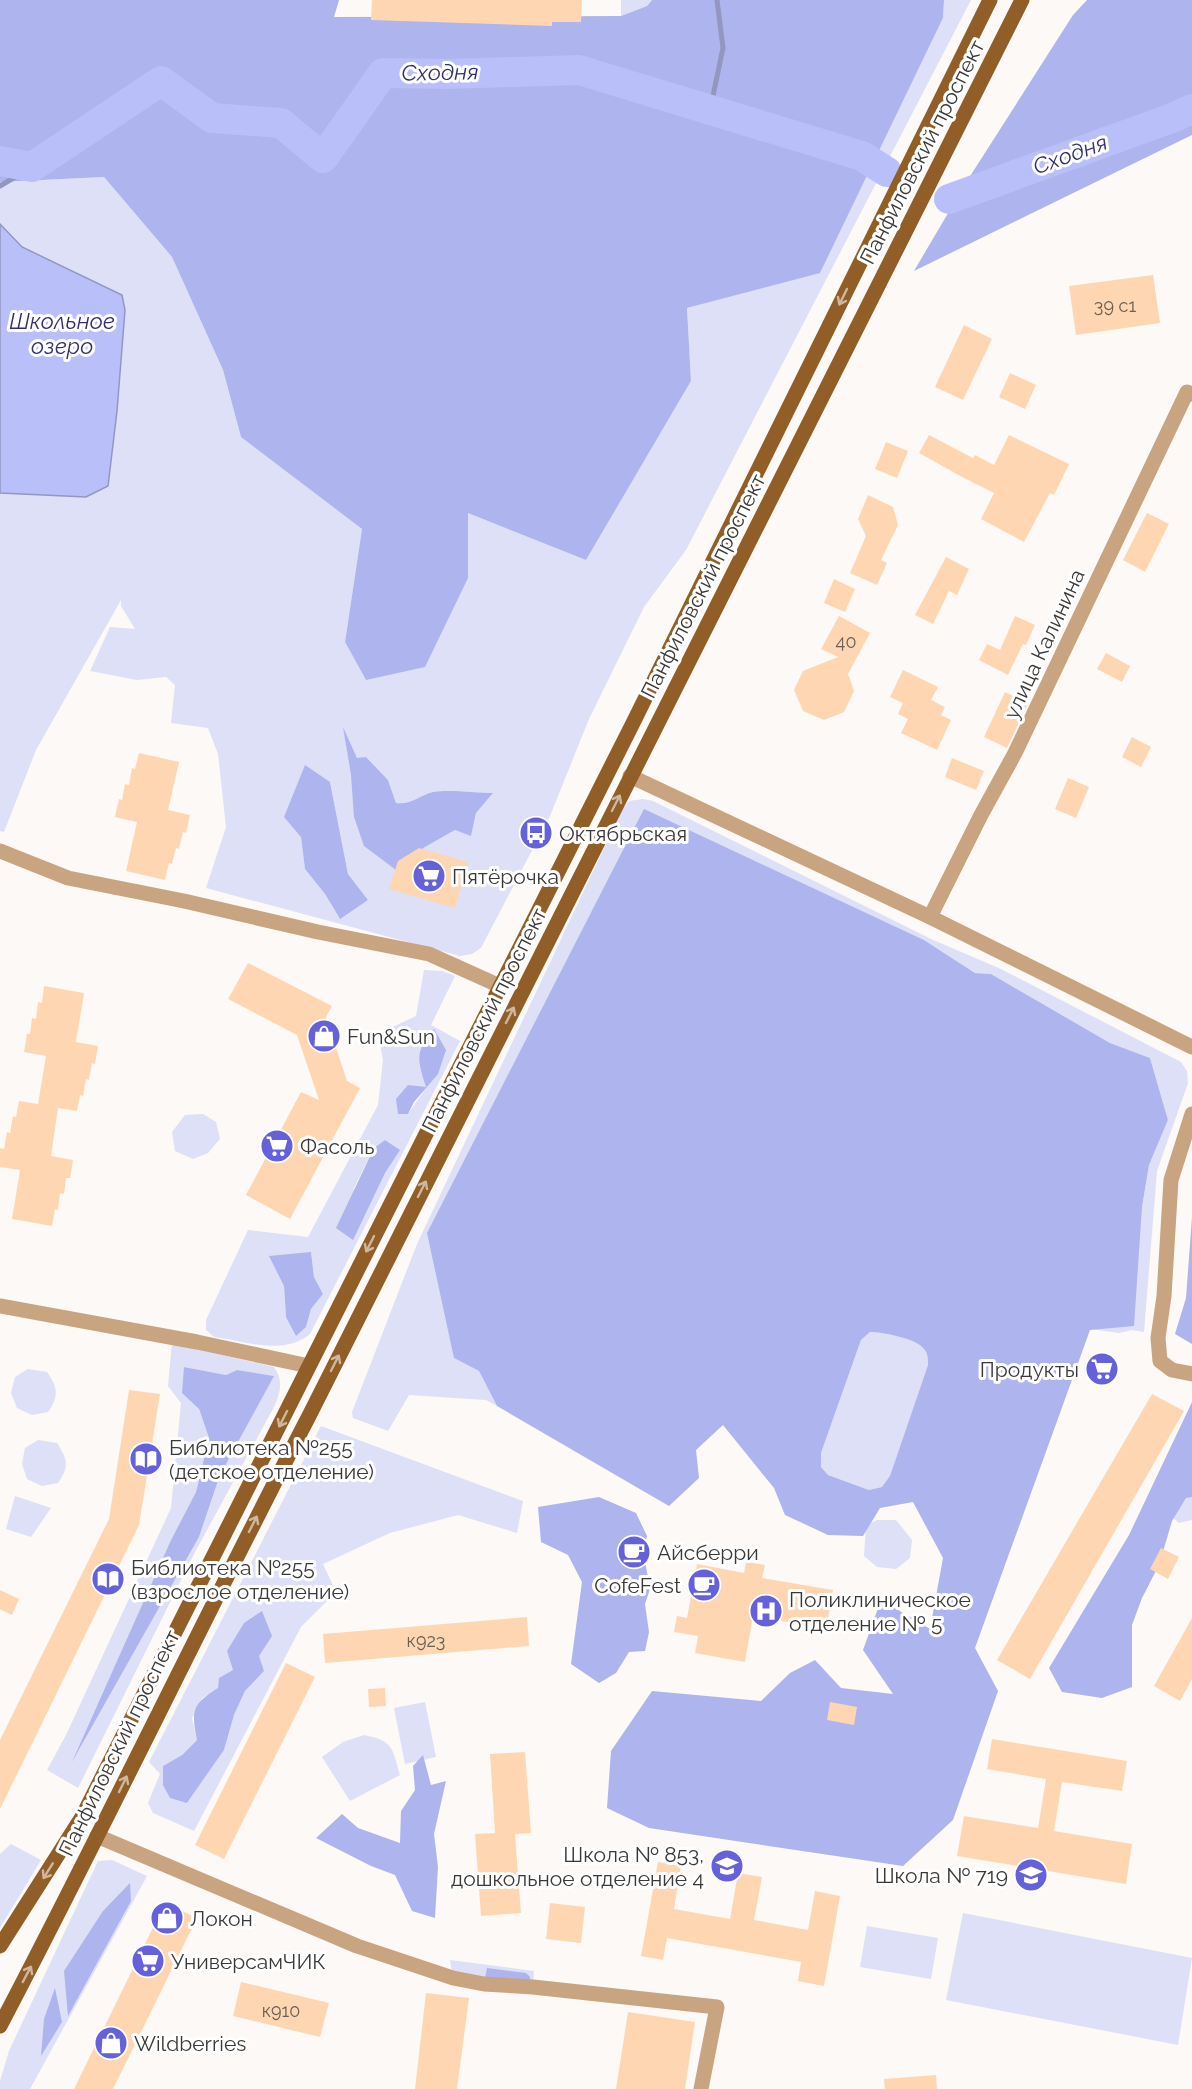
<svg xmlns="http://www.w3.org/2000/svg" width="1192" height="2089" font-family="Raleway,sans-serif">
<rect width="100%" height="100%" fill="#fcf9f6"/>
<!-- green -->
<g fill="#dde0f6" fill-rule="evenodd">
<polygon points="621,0 652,0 647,6 621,16"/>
<path d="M944,0H971L686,550L644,607L589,719L550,816L481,948L472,954L460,956L206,888L226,827L218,754L208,728L171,723L175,685L166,677L137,680L90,671L110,627L135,629L121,606V600L36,750L4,832L0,831V493L85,497L113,445L117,411L125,310L122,295L22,247L0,224V182L104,177L172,257L223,370L241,437L362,529L345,642L366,680L468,578V512L586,560L691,381L687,308L820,272L943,18ZM344,730L357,759L366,757L388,780L396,803C411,805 420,795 433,792C447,790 477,793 492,794L476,813L471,835L455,830L425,847L407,862L351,775ZM330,782L348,874L368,900L339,918L325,894L305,869L301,837Z"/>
<polygon points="643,799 653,801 931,939 1001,969 1181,1062 1187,1071 1188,1083 1157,1171 1144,1332 1132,1330 1119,1333 1090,1329 1142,1207 1149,1165 1168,1120 1150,1058 1110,1043 991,974 975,973 924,940 644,810 454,1358 479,1371 497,1406 486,1400 409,1395 388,1431 353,1418 352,1412 417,1244 622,810 629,801"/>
<path d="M424,970L442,971L455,976L431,1025L460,1041L310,1334C284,1356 244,1341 214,1337L206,1330V1320L248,1230L308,1237L378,1105L383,1060L378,1034L416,1016ZM408,1085L426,1088L408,1114ZM385,1140L399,1150L385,1173L353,1190L374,1148ZM311,1252L314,1277L323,1294L311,1309L306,1327L286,1317L284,1286Z"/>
<polygon points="203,1114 216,1122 220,1139 208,1153 193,1159 175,1151 172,1132 185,1115"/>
<path d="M870,1332C882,1331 913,1338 922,1347C928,1352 928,1358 928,1365L890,1477L882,1487L869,1490L828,1475L821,1467V1453L861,1340Z"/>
<path d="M172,1343L274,1367C283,1380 281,1390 275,1405L194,1554L78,1788L47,1770L66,1735L171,1508L181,1403L168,1386ZM184,1367L226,1375L237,1370L273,1376L220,1475L199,1537L76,1755L171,1540L196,1492L209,1438Z"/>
<path d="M28,1369L47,1372C58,1388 59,1396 48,1412L32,1415L17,1408L11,1393L15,1377Z"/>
<path d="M321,1426L523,1501L517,1533L458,1515L390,1533L323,1564L336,1592L301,1627L194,1831L153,1813L148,1803L160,1774L149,1762ZM234,1670L264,1671L245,1691L234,1715L224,1750L187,1803L163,1766L182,1755L197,1740L192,1718L202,1698L219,1688Z"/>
<path d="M38,1440L57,1443C68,1460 69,1467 58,1483L42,1486L27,1479L22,1464L25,1448Z"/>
<polygon points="1192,1480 1192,1520 1179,1523 1163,1509"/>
<polygon points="15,1496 51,1508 31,1537 6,1529"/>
<polygon points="877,1520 896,1520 912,1540 910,1558 896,1569 877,1567 864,1556 866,1525"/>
<polygon points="425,1702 436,1757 405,1764 394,1708"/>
<path d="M364,1735C394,1741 392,1748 400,1775L350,1801L322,1757L343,1742Z"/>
<polygon points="11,1844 41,1860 0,1928 0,1854"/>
<polygon points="112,1860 147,1876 30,2089 0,2089 0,2081 9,2051 98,1861"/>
<polygon points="963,1913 1192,1958 1178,2045 946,2000"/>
<polygon points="867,1926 938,1938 931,1979 860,1967"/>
<polygon points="450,1960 534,1971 533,1987 453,1978"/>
</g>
<!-- forest -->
<g fill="#aeb4ed" fill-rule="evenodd">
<polygon points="0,0 339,0 334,17 621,16 647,6 652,0 944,0 943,18 820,273 687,308 691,381 586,560 468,513 468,578 425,667 366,680 345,642 362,529 241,437 223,370 172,257 104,177 0,182"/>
<polygon points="1087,0 1192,0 1192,135 914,271 967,181 1073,15"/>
<path d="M343,727L357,758L366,757L388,780L396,803C411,805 420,795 433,792C449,789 476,793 493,793L476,813L471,836L455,830L425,847L396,870L364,846L354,817L351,775Z"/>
<polygon points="305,765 330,782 348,874 368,900 340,919 325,894 305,869 301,837 284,817"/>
<path d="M644,809L924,940L975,973L991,974L1110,1043L1150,1058L1168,1120L1149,1165L1142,1207L1134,1326L1090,1330L975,1648L998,1691L953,1820L903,1866L649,1828L607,1808L611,1751L652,1691L761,1701L790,1673L815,1660L841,1688L893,1694L863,1650L881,1600L930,1629L943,1558L913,1502L880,1508L863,1536L828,1535L785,1515L774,1488L723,1425L696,1450L699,1478L669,1506L497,1406L479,1371L454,1358L427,1233ZM870,1332C882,1332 913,1338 922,1347C928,1352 928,1358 928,1365L890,1476L882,1487L869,1490L828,1475L821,1467V1453L861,1340Z"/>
<path d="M434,1029L446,1050L438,1074L414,1102L408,1114H398L396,1099L408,1085L426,1087C417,1058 415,1052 434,1029Z"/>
<polygon points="385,1140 400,1150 385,1173 353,1240 336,1228 374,1148"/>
<polygon points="1192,1217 1192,1344 1175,1334 1186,1298"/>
<polygon points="311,1252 314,1277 323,1294 311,1309 306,1327 296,1336 286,1317 284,1286 269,1256"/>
<polygon points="184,1367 226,1375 237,1370 274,1376 220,1475 199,1537 72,1762 171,1540 196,1492 209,1438 199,1409 182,1393"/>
<polygon points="1192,1402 1192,1497 1186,1498 1172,1521 1159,1565 1142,1598 1132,1625 1132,1687 1102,1698 1062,1692 1049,1668 1129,1535"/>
<polygon points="599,1497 636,1513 647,1536 643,1550 650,1589 645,1604 649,1632 645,1651 629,1652 616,1673 599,1683 571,1664 582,1582 568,1555 541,1542 538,1507"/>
<path d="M262,1611L272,1636L259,1656L264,1671L245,1691L234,1715L224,1750L187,1803L170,1798L163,1785V1766L182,1755L197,1740C191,1711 192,1704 218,1688L219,1678L233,1670L227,1651L244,1623Z"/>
<polygon points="423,1755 431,1785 446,1781 434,1834 438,1867 435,1918 412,1911 395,1875 371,1866 316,1838 342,1814 358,1828 400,1843 401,1811 415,1790 413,1766"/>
<polygon points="130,1883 131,1901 68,2016 64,1971 103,1911"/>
<polygon points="487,1968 526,1973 530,1977 530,1981 485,1978"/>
<polygon points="55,1988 62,2022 41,2056 44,2019"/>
</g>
<!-- water -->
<polygon fill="#b9bff9" stroke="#9397bf" stroke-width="1.5" points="0,224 22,247 122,295 125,310 117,411 108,486 86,497 0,493"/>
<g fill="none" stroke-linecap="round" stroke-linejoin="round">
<!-- stream -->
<g stroke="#9397bf" stroke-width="5">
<polyline points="710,110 723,48 717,0"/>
<polyline points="0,186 32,167"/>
</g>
<!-- river -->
<g stroke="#b9bff9" stroke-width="30">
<polyline points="0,161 32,167 161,81 212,118 281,123 323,158 383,73 447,74 579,70 862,156 887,172"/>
<polyline points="949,199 1172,118 1192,109"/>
</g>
</g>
<!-- building -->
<g fill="#fed7b2">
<polygon points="372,0 582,0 581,22 552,22 552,26 371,20"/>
<polygon points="1153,275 1160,323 1076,335 1069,286"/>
<polygon points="964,325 992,339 963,400 935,387"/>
<polygon points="1010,373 1036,385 1025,409 999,397"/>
<polygon points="929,435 973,458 975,455 994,465 1009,435 1069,464 1054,495 1050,493 1024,542 981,519 994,493 964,478 919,453"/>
<polygon points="886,442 908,451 897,478 875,469"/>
<polygon points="868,495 893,507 898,525 881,560 887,563 877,585 850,573 866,536 858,519"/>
<polygon points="1147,513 1169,524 1145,572 1123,560"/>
<polygon points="946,557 969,569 957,595 949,591 933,624 915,615"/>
<polygon points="834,579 855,589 845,612 824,603"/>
<polygon points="839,616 870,633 848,674 854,691 844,712 824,720 803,711 794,690 803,671 838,657 821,649"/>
<polygon points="1015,616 1035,625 1026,645 1023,644 1008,675 979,660 987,644 1000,650"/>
<polygon points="1106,653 1130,666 1122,682 1097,669"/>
<polygon points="903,670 938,687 931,700 945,707 941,715 951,720 937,750 901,733 908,719 898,714 903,703 890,697"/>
<polygon points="1005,692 1028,703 1007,748 984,737"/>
<polygon points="1132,737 1151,747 1141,767 1122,757"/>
<polygon points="139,753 179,762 168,810 190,815 186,833 183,832 179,849 176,848 172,864 169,863 165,880 126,871 137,822 115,817 119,799 122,800 125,784 129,785 132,768 135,769"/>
<polygon points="952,758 984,771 976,790 945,777"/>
<polygon points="1068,778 1089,787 1076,818 1055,809"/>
<polygon points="419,848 468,862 455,908 389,889 398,861"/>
<polygon points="248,963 332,1006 326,1017 347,1081 360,1088 290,1219 246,1195 301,1092 319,1100 297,1035 228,999"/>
<polygon points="44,986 84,993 76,1042 98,1046 95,1064 92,1063 89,1080 86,1079 83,1096 80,1095 77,1111 58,1108 51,1156 73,1160 70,1178 66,1178 64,1194 60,1193 58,1210 55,1209 52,1226 12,1219 20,1170 0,1167 0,1148 4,1149 7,1132 10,1133 13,1116 16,1117 19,1101 38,1104 46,1056 24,1052 27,1034 30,1034 32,1018 36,1019 38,1002 42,1003"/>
<polygon points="1101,1356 1113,1363 1100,1386 1088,1379"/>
<polygon points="129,1390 160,1394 139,1525 0,1809 0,1740 109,1519"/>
<polygon points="1152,1394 1184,1411 1030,1679 997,1660"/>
<polygon points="1161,1548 1179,1557 1168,1579 1150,1569"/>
<polygon points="746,1562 765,1565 762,1578 833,1590 826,1629 753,1616 745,1662 695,1653 698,1636 674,1632 677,1616 687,1618 697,1564 744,1573"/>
<polygon points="0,1590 19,1599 12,1615 0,1609"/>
<polygon points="527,1617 529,1646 325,1663 323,1634"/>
<polygon points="1192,1618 1192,1679 1180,1701 1154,1686"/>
<polygon points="286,1663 315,1677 224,1859 195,1845"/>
<polygon points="385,1688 386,1706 369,1707 368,1689"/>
<polygon points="830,1702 857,1707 854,1725 827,1720"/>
<polygon points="992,1739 1127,1761 1122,1791 1062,1782 1054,1831 1132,1844 1126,1884 957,1856 964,1816 1038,1828 1046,1779 987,1769"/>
<polygon points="525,1752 531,1833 515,1834 521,1913 481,1916 475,1834 495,1833 490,1754"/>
<polygon points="658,1862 681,1866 674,1909 730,1919 738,1873 762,1877 754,1920 808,1930 815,1891 840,1896 824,1986 798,1981 801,1962 667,1938 663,1960 641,1956"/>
<polygon points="165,1903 197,1918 113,2089 74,2089"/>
<polygon points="550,1903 585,1907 581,1943 546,1939"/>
<polygon points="241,1982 329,2003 320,2037 233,2016"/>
<polygon points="426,1993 469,1998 457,2089 415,2089"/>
<polygon points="628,2012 695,2022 685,2089 616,2089"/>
<polygon points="936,2075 937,2089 885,2089 884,2079"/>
</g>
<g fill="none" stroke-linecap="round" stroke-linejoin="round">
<!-- street -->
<g stroke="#c8a481" stroke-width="15">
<polyline points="630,776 930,917 1192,1047"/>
<polyline points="0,851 68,878 184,901 318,932 429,954 500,986"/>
<polyline points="930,917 981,815 1015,753 1187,392 1192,394"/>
<polyline points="1192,1114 1171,1180 1164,1296 1158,1338 1160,1361 1172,1370 1192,1374"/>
<polyline points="0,1306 197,1342 309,1366"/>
<polyline points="97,1836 357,1946 453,1978 484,1984 533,1987 717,2007 701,2089"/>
</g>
<!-- primary -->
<g stroke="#915e27" stroke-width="15">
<polyline points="0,1946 82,1817 634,721 990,0"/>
<path d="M0,2026C106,1824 204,1618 309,1416L1022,0"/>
</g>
</g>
<!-- one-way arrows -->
<defs><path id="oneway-shaft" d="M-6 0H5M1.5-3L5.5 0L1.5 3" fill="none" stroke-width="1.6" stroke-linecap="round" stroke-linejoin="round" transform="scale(1.5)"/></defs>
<g stroke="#ceb79e">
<use href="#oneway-shaft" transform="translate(843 297) rotate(116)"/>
<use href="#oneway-shaft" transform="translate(616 803) rotate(-63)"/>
<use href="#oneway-shaft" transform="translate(510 1015) rotate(-63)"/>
<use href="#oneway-shaft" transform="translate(422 1189) rotate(-63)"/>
<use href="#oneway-shaft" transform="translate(370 1244) rotate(117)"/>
<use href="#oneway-shaft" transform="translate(335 1363) rotate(-63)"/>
<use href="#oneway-shaft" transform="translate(283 1419) rotate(117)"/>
<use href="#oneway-shaft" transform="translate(253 1524) rotate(-63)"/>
<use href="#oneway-shaft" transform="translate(123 1784) rotate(-64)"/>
<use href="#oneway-shaft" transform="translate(48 1871) rotate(122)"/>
<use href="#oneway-shaft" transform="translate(27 1974) rotate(-62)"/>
</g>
<!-- icons -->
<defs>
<g id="bus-disc" transform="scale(1.725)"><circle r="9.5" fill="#6461da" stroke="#fff"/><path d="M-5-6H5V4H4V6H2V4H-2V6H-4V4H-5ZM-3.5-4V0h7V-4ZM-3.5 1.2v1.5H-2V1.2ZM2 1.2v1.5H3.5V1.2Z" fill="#fff"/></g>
<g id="supermarket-disc" transform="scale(1.725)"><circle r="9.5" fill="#6461da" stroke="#fff"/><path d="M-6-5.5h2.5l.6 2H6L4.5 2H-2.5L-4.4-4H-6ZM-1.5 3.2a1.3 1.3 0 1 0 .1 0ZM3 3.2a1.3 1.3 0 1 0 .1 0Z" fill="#fff"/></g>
<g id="shop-disc" transform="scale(1.725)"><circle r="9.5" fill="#6461da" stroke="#fff"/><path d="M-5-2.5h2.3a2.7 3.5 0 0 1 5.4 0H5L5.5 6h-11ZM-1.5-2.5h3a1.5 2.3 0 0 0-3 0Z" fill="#fff"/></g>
<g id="library-disc" transform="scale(1.725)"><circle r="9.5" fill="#6461da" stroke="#fff"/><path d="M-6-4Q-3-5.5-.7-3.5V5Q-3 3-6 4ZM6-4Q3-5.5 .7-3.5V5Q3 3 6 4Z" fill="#fff"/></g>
<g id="cafe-disc" transform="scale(1.725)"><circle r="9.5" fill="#6461da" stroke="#fff"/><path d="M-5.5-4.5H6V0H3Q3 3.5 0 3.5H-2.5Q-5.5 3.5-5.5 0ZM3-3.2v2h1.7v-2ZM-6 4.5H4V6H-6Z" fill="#fff"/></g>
<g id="hospital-disc" transform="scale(1.725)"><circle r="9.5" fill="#6461da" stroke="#fff"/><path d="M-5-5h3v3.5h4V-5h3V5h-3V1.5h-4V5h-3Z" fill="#fff"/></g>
<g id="school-disc" transform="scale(1.725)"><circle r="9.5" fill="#6461da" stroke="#fff"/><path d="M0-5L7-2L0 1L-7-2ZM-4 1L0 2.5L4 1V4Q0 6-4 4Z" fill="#fff"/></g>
</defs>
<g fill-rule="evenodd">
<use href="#bus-disc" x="536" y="833"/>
<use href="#supermarket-disc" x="429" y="876"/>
<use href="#shop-disc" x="324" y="1036"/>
<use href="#supermarket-disc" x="277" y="1146"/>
<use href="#supermarket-disc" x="1102" y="1369"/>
<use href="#library-disc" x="146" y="1459"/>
<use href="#cafe-disc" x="634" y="1552"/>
<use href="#library-disc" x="108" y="1579"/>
<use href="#cafe-disc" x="704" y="1585"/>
<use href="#hospital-disc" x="766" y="1611"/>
<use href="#school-disc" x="727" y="1866"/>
<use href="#school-disc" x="1031" y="1875"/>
<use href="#shop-disc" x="167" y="1918"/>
<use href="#supermarket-disc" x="148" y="1961"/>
<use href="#shop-disc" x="111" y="2043"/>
</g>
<g text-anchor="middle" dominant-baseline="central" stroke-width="6" stroke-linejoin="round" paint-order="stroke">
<!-- number labels -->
<g font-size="18" fill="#6b6056">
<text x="1115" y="305">39 с1</text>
<text x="846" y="641">40</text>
<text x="426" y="1640">к923</text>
<text x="281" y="2010">к910</text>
</g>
<!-- street labels -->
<g font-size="21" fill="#3a3938" stroke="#fff">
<text transform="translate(922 152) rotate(-63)">Панфиловский проспект</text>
<text transform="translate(703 586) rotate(-63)">Панфиловский проспект</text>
<text transform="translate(1044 644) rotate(-65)">улица Калинина</text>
<text transform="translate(484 1020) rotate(-63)">Панфиловский проспект</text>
<text transform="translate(119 1743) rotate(-64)">Панфиловский проспект</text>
</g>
<!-- poi labels -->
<g font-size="21" fill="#3a3938" stroke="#fff" text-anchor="start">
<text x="559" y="833">Октябрьская</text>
<text x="452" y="876">Пятёрочка</text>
<text x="347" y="1036">Fun&amp;Sun</text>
<text x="300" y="1146">Фасоль</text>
<text x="1079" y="1369" text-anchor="end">Продукты</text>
<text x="169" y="1447">Библиотека №255<tspan x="169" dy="24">(детское отделение)</tspan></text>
<text x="657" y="1552">Айсберри</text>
<text x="131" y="1567">Библиотека №255<tspan x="131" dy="24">(взрослое отделение)</tspan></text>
<text x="681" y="1585" text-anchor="end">CofeFest</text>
<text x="789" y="1599">Поликлиническое<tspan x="789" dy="24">отделение № 5</tspan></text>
<text x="704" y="1854" text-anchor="end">Школа № 853,<tspan x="704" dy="24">дошкольное отделение 4</tspan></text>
<text x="1008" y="1875" text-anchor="end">Школа № 719</text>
<text x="190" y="1918">Локон</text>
<text x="171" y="1961">УниверсамЧИК</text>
<text x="134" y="2043">Wildberries</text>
</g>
<!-- water labels -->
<g font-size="22" font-style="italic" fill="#302f72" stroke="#fff">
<text transform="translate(440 72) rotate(-1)">Сходня</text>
<text transform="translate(1070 154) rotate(-20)">Сходня</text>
<text x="62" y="321">Школьное<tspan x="62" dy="25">озеро</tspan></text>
</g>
</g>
</svg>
